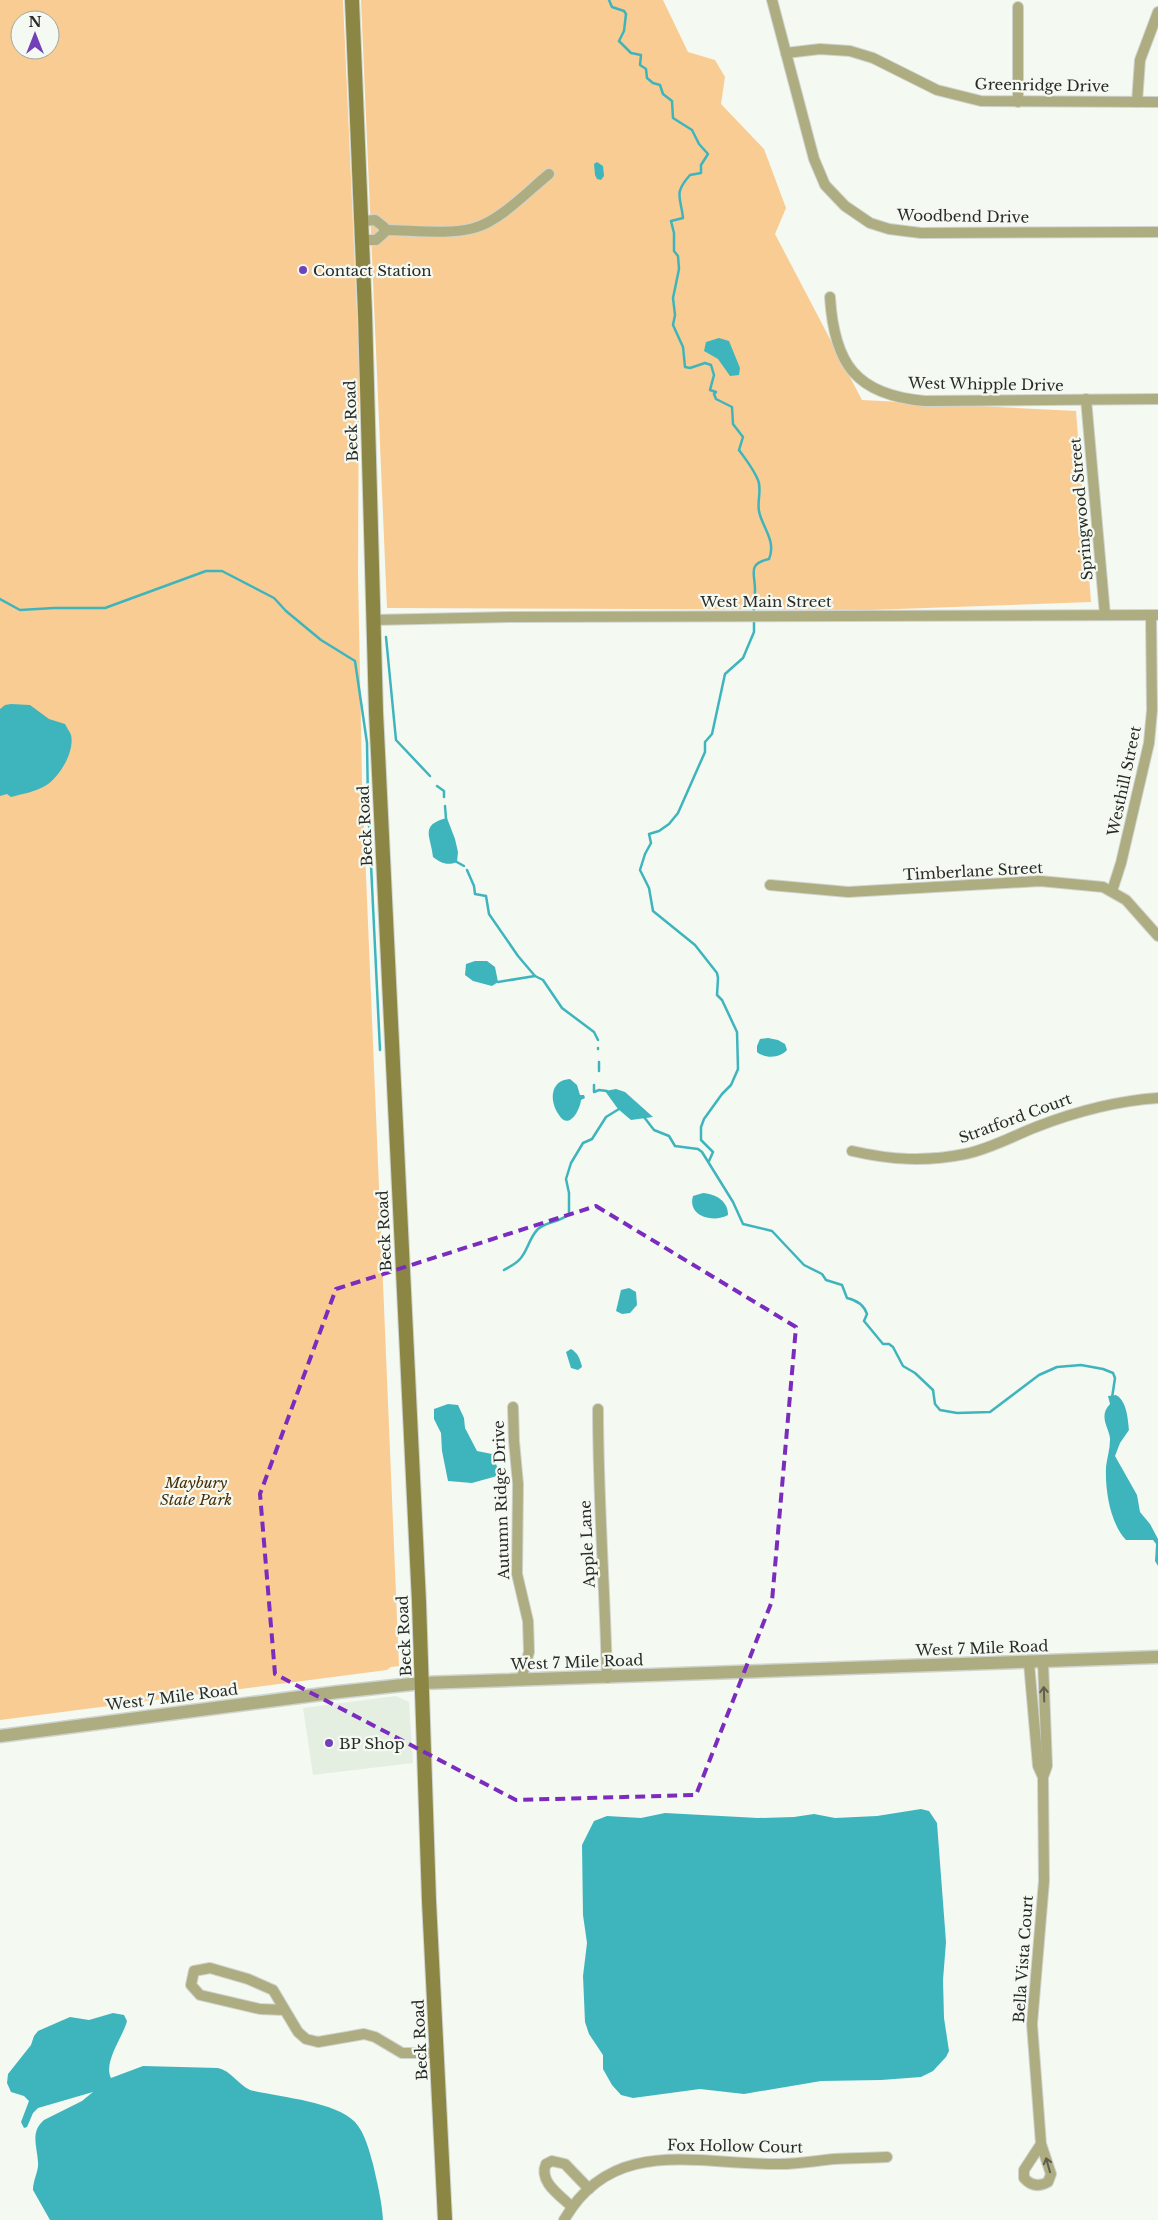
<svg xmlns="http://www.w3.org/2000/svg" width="1158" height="2220" font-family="'Libre Baskerville',serif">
<rect width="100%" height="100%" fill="#f4f9f2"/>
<!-- built -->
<polygon fill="#e5efe1" points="396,1696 409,1702 413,1763 313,1775 303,1708"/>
<!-- green -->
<g fill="#f9cc93" fill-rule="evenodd">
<path d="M0,0H343L359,358L358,574L362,780L399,1666L391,1667L387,1670L0,1720ZM20,20H50V50H20Z"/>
<polygon points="361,0 663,0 688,52 715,60 725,77 721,104 764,149 786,208 775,234 862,400 1076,411 1091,602 869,610 387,608"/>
</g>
<!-- water -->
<g fill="#3eb5bd">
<polygon points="597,162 603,166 604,176 601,180 597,179 595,175 594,164"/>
<polygon points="719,338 729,341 740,368 739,375 730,376 718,359 704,351 706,342"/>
<path d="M11,704L30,705L49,719L65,724C67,728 70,732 71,735C75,752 59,778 45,786C35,792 22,794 11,797L7,794L0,796V709L5,705Z"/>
<path d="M447,818L455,839L458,852L457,862C447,866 441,863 433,857C431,836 419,825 447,818Z"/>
<polygon points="475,961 487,961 495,967 498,982 492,986 473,981 465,975 466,964"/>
<path d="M768,1038L778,1040L785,1044L787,1050C780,1058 766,1059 757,1052V1046L760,1039Z"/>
<path d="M570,1079L577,1085L580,1095H584L585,1098L581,1100C580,1110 569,1131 559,1115C549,1101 550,1080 570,1079Z"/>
<polygon points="616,1089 625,1092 653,1117 631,1120 618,1109 605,1091"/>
<path d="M703,1193C716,1194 728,1201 728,1215C714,1223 687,1217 693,1196Z"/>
<polygon points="629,1288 636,1292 637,1305 630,1313 622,1314 616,1311 621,1290"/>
<path d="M571,1349C578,1353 580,1359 582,1367L578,1370L571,1368L566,1352Z"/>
<path d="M1116,1395C1127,1401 1128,1420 1129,1430L1120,1443L1115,1456L1137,1495L1140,1512L1150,1524L1158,1539V1566L1155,1561L1156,1544L1153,1540H1126C1110,1523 1105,1490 1106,1467C1107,1458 1110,1449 1110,1440C1111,1430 1097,1417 1110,1404L1108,1396Z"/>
<polygon points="448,1404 458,1405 464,1418 465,1428 477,1451 492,1454 498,1469 497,1476 472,1483 448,1481 442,1451 441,1433 434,1419 434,1409"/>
<polygon points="921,1809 929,1811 937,1823 946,1942 943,1980 944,2018 949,2051 946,2057 933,2071 921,2077 881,2080 821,2081 744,2094 700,2089 633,2098 621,2095 612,2085 603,2069 603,2055 589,2034 585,2022 583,1976 587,1943 583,1915 582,1845 594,1821 607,1816 641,1818 665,1813 758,1818 794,1817 814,1814 835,1818 877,1816"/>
<path d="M113,2013L124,2015L127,2021C123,2037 103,2062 111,2078L143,2066L218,2068C231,2071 238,2084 250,2090C278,2097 335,2101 355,2122C365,2133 369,2150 373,2164C377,2182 382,2201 383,2220H50L33,2190C33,2180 39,2171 38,2162C37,2146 30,2132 44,2120L82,2101L93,2092L38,2108L33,2113L27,2127L24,2128L21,2122L29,2101L24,2096L11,2092L7,2083L8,2074L31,2045L34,2036L38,2031L70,2017L89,2020Z"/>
</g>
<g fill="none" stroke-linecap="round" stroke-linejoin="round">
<!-- stream -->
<g stroke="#3eb5bd" stroke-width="2.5">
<path d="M609,0L612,7L624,11L626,14L624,31L619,41L631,53L641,55L640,65L646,69L647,78L653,83L660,85L663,94L672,101L673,118L692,130L699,144L708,154L701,165V173L690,175C673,194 681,197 683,218L671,221L674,233V251L678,256L679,269L673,298L675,315L673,325L683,347L685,367L690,368L705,363L711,365L714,375L710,390L716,392L714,394L716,399L732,407L733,424L743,437L739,450C746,460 753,468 758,480C762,489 757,501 759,511C761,525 777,541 769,559C747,564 755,573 755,590C755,598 753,605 754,614"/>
<polyline points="0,599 20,610 54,608 105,608 206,571 222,571 274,598 286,611 321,640 355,661 367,743 368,803 380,1050"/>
<polyline points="386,637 396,740 430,776"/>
<polyline points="437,786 444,791 444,797"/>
<polyline points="445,806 446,819"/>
<polyline points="455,861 464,866"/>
<polyline points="467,870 474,886 475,894 486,896 489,914 518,956 535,976 543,980 562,1008 594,1032 598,1040"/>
<polyline points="498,982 535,976"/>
<polyline points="598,1049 598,1048"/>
<polyline points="599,1071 599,1062"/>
<polyline points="594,1085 594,1092 599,1090 607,1091"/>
<path d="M644,1117L654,1130L669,1136L675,1146L698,1149L702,1152L733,1202L743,1224L772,1231L804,1265L822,1274L826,1280L842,1285L847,1298C856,1300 864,1305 867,1314L864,1321L883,1344H889L893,1347L903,1366L915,1373L933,1390L935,1404L940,1410L957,1413L990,1412L1039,1375L1057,1367L1081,1365L1103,1369L1113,1373L1115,1378L1112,1398"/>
<polyline points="709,1161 713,1152 701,1140 701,1127 704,1119 722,1094 731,1085 738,1069 737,1032 722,1000 717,995 718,978 717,973 695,945 653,911 649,888 640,870 645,854 651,843 649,834 659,831 669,824 678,813 705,752 705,742 712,734 725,674 743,658 754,632 754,619"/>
<path d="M504,1270C509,1267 516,1264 520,1259C528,1250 529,1238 538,1229C547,1221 559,1223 569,1214V1193L566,1179L571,1163L583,1143L592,1139L606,1117L619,1109"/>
</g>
<!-- minor casing -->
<g stroke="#cfd4ce" stroke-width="12">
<g id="minor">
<polyline points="772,0 814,159 825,185 845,206 870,223 889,229 921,233 1158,232"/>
<polyline points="1018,7 1018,102"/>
<polyline points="786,53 820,49 850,51 873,58 937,90 981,101 1158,102"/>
<polyline points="1137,102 1140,60 1158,12"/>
<polyline points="362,221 375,220 384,227 384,233 376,240 362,240"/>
<path d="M384,230C411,230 449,235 474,228C500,221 528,191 549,174"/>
<path d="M830,297C834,364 856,395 925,401L1158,399"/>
<polyline points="1086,399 1105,615"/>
<polyline points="373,620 509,617 1158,615"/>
<polyline points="770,885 848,892 1040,881 1103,887 1126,900 1158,936"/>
<polyline points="1112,891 1121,863 1149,743 1152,710 1151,615"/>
<path d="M852,1151C891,1160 926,1162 965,1154C990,1149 1013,1136 1036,1127C1077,1111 1115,1101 1158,1098"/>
<polyline points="513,1407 514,1441 518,1484 517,1574 528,1621 529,1652 521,1680"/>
<path d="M598,1409C598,1499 605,1588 607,1678"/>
<polyline points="1029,1663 1038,1766 1043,1777"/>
<polyline points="284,2010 260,2009 200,1995 191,1985 194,1971 210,1968 248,1979 273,1990 298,2032 306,2039 318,2042 364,2034 375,2037 402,2053 437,2053"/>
<path d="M1041,2144L1024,2170V2178C1031,2186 1039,2187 1048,2182L1051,2174L1041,2144L1032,2024L1044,1881L1043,1777L1047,1766L1043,1662"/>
<path d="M572,2207C561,2196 538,2182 546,2164L552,2161L565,2164L589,2189"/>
<path d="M564,2220C612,2136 696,2164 774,2164C794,2165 814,2161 834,2159C852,2158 870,2158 887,2157"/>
</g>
</g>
<!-- tertiary casing -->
<g stroke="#cfd4ce" stroke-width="15">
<polyline id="tertiary" points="0,1736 338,1692 422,1683 1158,1657"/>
</g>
<!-- secondary casing -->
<g stroke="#cfd4ce" stroke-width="16">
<polyline id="secondary" points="352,0 365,313 376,712 419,1602 429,1901 445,2220"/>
</g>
<!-- minor -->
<use href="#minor" stroke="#aeac81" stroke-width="10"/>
<!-- tertiary -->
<use href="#tertiary" stroke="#aeac81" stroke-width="12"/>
<!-- secondary -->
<use href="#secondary" stroke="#8b8644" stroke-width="14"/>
</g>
<!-- one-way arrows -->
<defs><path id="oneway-shaft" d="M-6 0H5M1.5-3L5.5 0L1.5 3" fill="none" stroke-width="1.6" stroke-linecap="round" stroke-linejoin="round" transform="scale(1.25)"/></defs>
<g stroke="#5e5f4c">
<use href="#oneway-shaft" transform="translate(1044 1694) rotate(-92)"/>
<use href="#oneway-shaft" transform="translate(1048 2165) rotate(-106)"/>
</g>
<!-- marked area -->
<path fill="none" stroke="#7b2cbf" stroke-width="4" stroke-dasharray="10 6" stroke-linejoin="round" d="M596,1206L796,1327L772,1601L696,1795L516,1800L275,1674L260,1494L336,1289Z"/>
<!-- markers -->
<g fill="#7240b7" stroke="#f4f9f2" stroke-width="2">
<circle cx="303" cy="270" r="5"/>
<circle cx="329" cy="1743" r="5"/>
</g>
<g text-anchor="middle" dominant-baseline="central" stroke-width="4.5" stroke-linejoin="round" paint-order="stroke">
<!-- street labels -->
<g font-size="15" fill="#292b28" stroke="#f4f9f2">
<text transform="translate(1042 85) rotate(1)">Greenridge Drive</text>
<text transform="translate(963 216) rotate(1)">Woodbend Drive</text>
<text transform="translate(986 384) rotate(1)">West Whipple Drive</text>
<text transform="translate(351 421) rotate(-92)">Beck Road</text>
<text transform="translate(1081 509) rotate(-95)">Springwood Street</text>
<text x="766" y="601">West Main Street</text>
<text transform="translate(1124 781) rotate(-78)">Westhill Street</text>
<text transform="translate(365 826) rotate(-93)">Beck Road</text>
<text transform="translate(973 871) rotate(-3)">Timberlane Street</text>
<text transform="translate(1015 1118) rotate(-20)">Stratford Court</text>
<text transform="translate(384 1231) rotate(-93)">Beck Road</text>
<text transform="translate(501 1500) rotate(-92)">Autumn Ridge Drive</text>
<text transform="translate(587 1544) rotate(-93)">Apple Lane</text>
<text transform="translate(404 1636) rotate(-93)">Beck Road</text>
<text transform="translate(982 1648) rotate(-2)">West 7 Mile Road</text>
<text transform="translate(577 1662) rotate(-2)">West 7 Mile Road</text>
<text transform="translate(172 1697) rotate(-7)">West 7 Mile Road</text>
<text transform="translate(1023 1959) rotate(-86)">Bella Vista Court</text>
<text transform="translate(420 2040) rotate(-93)">Beck Road</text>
<text transform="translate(735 2146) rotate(1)">Fox Hollow Court</text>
</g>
<!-- poi labels -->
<g font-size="15" fill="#292b28" stroke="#f4f9f2" text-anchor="start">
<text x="313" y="270">Contact Station</text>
<text x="339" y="1743">BP Shop</text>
</g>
<!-- park labels -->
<g font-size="15" font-style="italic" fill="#482e07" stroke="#f4f9f2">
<text x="196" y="1482">Maybury<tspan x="196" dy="17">State Park</tspan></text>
</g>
</g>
<!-- north arrow -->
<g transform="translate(35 35)"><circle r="24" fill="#f4f9f2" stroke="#a3a7a1"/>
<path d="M0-4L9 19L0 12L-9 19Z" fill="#7240b7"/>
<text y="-8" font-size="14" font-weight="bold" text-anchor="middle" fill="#292b28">N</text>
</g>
</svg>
